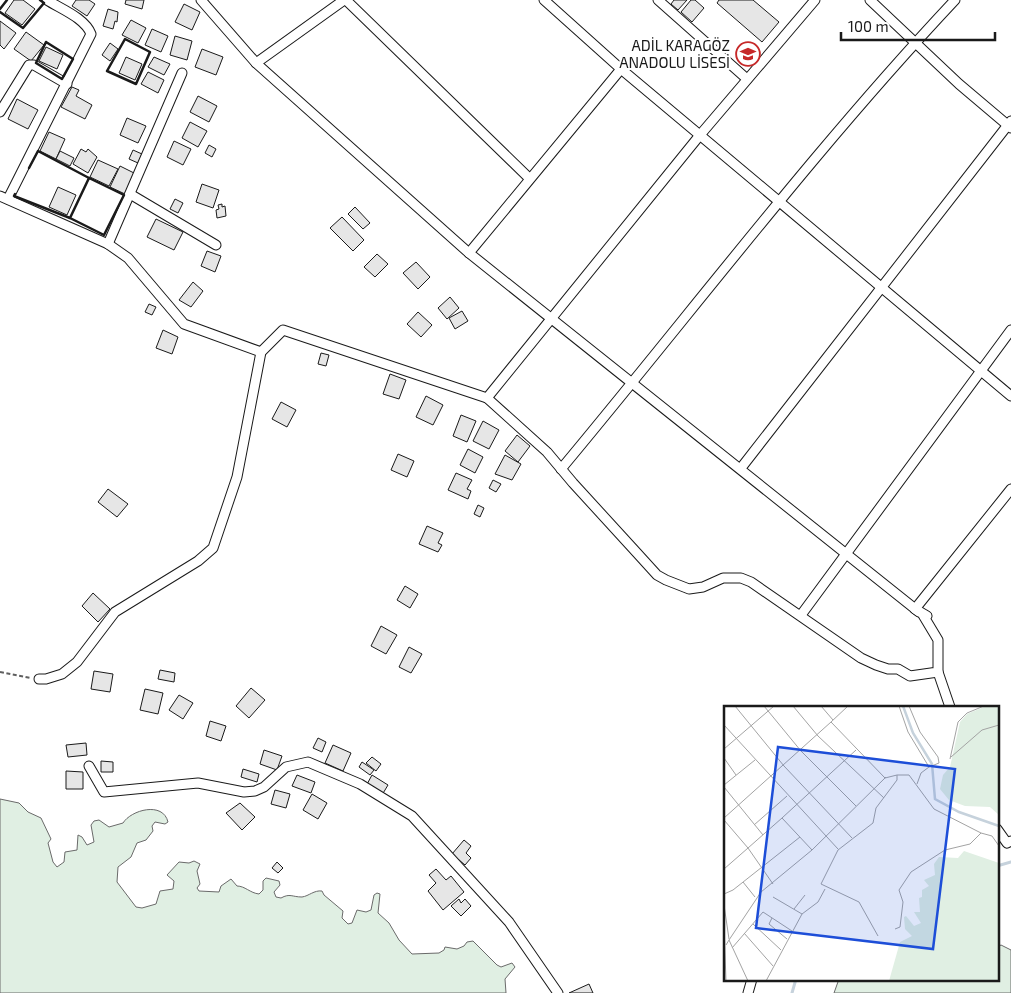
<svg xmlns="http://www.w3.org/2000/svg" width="1011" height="993" font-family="'Exo 2',sans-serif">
<rect width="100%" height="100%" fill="#fff"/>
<!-- green -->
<g fill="#e0efe3" stroke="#6a6a6a">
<path d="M0,799L19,803L28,812L41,818L51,839L48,843L53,862L57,867L64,862L65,852L77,850L78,835L82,837L87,845L94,842L91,825L94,821L99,820L109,827L123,823C131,810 163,801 168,822L165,824L155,822L152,826L153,831L146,840L137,843L131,857L118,867L117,882L136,907L142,908L156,904L160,891L173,889L174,881L167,875L179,862L189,863L194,861L200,864L197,871L200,884L197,888L199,891L219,892L221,886L231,879L237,886C245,886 250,893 259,894L263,890V881L266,878L279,881L280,885L274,892L276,897L281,898C290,893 292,897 302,897C309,896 314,890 322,891L324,895L343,911L342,918L348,924L352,923L357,910L366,912L371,910L374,895L377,893L380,894L378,913L389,923L399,940L412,954L439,953L444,950L445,947L457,949L464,946L467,942L473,941L497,965L501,967L512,963L515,967L505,979L506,993H0Z"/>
<polygon points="1001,945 1011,950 1011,993 834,993 839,979 997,979 997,947"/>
</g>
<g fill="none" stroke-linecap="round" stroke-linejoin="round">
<!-- stream -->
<g stroke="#c6d2dc" stroke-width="3">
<polyline points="997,866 1011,862"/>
<polyline points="792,993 796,979"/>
</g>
</g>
<!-- building -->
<g fill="#e6e6e6" stroke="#1a1a1a">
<polygon points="14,0 23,0 35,9 22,25 5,13"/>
<polygon points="76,0 89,0 95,4 87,16 72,6"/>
<polygon points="126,0 144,0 142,9 125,4"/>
<polygon points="674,0 687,0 678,10 671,4"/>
<polygon points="691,0 695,0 704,8 692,22 681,12"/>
<polygon points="719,0 753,0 779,22 762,42 717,3"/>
<polygon points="184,4 200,12 192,30 175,22"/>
<polygon points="108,9 118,12 117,22 115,21 113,29 103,26"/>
<polygon points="131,20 146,28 138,43 122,35"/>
<polygon points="0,21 16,33 4,49 0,45"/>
<polygon points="152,29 168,36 161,52 145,45"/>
<polygon points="26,32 44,45 31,61 14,49"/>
<polygon points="175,36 192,41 187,60 170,55"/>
<polygon points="110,43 118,49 110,61 102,55"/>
<polygon points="46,47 63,55 57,69 39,61"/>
<polygon points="202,49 223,57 216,75 195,67"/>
<polygon points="126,57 142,64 135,80 119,73"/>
<polygon points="154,57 170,64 164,75 148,67"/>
<polygon points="148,72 164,80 158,93 141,84"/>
<polygon points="72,87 79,90 76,96 92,105 85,119 61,107"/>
<polygon points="198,96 217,106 209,122 190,112"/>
<polygon points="17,99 38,110 28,129 8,119"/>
<polygon points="127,118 146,126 138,143 120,135"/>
<polygon points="190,122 207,131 198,147 182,138"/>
<polygon points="49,132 65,139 56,159 40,151"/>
<polygon points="174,141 191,149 183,165 167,157"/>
<polygon points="209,145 216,149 212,157 205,153"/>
<polygon points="81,149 86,152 88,149 97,157 88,173 73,164"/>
<polygon points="133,150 142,154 138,163 129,159"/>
<polygon points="60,151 74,158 70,166 56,159"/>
<polygon points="98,160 118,169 109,186 90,177"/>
<polygon points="120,166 134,173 125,194 110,187"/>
<polygon points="202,184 219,190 213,208 196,202"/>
<polygon points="58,187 76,195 67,215 49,207"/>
<polygon points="175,199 183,203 178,213 170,209"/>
<polygon points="222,204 222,207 225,206 226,216 217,218 216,210 219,209 218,205"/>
<polygon points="355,207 370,223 363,229 348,214"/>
<polygon points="342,217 364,240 353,251 330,228"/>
<polygon points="156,219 183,232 174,250 147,237"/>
<polygon points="207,251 221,256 215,272 201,266"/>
<polygon points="377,254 388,264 375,277 364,267"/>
<polygon points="416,262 430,277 418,289 403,273"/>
<polygon points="193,282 203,291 191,307 179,300"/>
<polygon points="450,297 459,308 447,319 438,308"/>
<polygon points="149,304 156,307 152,315 145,312"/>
<polygon points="462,311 468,321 455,329 449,318"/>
<polygon points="418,312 432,325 421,337 407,324"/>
<polygon points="163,330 178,337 172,354 156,348"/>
<polygon points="321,353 329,355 326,366 318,364"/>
<polygon points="390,374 406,380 399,399 383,394"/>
<polygon points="426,396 443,405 433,425 416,417"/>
<polygon points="281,402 296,410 287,427 272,419"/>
<polygon points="461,415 476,421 467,442 453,436"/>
<polygon points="483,421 499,430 489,449 473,441"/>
<polygon points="517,435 530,446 518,462 505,451"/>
<polygon points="468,449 483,457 475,473 460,465"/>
<polygon points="398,454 414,461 407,477 391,470"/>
<polygon points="505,455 521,464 512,480 495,474"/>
<polygon points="456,473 472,480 467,489 471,491 468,499 448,490"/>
<polygon points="493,480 501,484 496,492 489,488"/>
<polygon points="108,489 128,504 117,517 98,502"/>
<polygon points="478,505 484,508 480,517 474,514"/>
<polygon points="427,526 443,533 438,543 442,545 438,552 419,544"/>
<polygon points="405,586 418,594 410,608 397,600"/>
<polygon points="93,593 110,609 98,622 82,606"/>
<polygon points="381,626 397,635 386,654 371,646"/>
<polygon points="409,647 422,654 411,673 399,667"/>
<polygon points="160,670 175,673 174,682 158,679"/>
<polygon points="94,671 113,674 110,692 91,689"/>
<polygon points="251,688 265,700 249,718 236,706"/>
<polygon points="145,689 163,693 158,714 140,710"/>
<polygon points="179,695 193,703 183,719 169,710"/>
<polygon points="210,721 226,726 221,741 206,736"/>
<polygon points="318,738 326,742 322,752 313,748"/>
<polygon points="86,743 87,755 68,757 66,745"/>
<polygon points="333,745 351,753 343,771 325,763"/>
<polygon points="264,750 282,756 277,770 260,764"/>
<polygon points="372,757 381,764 376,771 366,763"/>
<polygon points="101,761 113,762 113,772 101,772"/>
<polygon points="362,762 374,770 370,775 359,767"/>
<polygon points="243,769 259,774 257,782 241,777"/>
<polygon points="66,771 83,772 83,789 66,789"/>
<polygon points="297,775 315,782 311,793 292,786"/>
<polygon points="372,775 388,785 382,795 366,786"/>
<polygon points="275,790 290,794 286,808 271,804"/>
<polygon points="312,794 327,803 318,819 303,810"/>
<polygon points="240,803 255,817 242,830 226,813"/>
<polygon points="464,840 471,846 466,853 471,858 465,865 452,854"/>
<polygon points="277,862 283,868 278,873 272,868"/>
<polygon points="436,869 446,880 451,876 464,892 443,910 428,891 436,883 429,875"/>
<polygon points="459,899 461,903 465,899 471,906 461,916 451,906"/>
<polygon points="589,984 593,993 569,993"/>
</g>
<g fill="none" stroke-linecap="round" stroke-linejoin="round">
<!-- street casing -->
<g stroke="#1a1a1a" stroke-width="11">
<g id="street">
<polyline points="201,0 256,63 469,253 919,612"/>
<polyline points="346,0 529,178"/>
<polyline points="658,0 747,79"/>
<polyline points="870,0 959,84 1011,128"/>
<polyline points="256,63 344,0"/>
<polyline points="621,69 1011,396"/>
<polyline points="0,112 29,65 34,65 67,84"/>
<polyline points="130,194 216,245"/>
<polyline points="0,196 108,244 128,258 184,324 261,352"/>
<path d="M8,199L91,34C85,18 61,9 47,0"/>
<polyline points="108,244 182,73"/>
<polyline points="469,253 621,69 544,0"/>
<polyline points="487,398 700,135 815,0"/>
<polyline points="741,468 1011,121"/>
<path d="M561,469C692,312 815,149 955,0"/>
<polyline points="801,615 1011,330"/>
<polyline points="938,672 950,707"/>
<polyline points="39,679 46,679 62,674 77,662 115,612 198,561 213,548 237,477 261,352 283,330 487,398 547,452 573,483 637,553 657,575 666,580 689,589 703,587 723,578 741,578 751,582 861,658 876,665 888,669 898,669 910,676 938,672 938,640 923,615 927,616 915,609 1011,489"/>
<polyline points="89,766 104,792 198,783 244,792 255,791 264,787 286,767 308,762 360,784 412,816 509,922 558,993"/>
<polyline points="997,829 1007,843 1011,841"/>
<polyline points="748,993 752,979"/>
</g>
</g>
<!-- path -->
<polyline stroke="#5f5f5f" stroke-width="2" stroke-dasharray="4 2.5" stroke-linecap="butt" points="0,672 31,678"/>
<!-- street -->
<use href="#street" stroke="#fff" stroke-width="9"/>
<!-- wall -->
<g stroke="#1a1a1a" stroke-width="2.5">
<polyline points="0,9 7,0"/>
<polyline points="0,12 23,28 44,3 40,0"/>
<polygon points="125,39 150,52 136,84 107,71"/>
<polygon points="46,42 73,59 62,79 36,63"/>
<polyline points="29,168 38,151 89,178"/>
<polygon points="89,178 124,195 104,235 70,218"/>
<polyline points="15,194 14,196 70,218"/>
</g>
</g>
<!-- icons -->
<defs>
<g id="school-ring" transform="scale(1.25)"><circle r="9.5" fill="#fff" stroke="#c62828" stroke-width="1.5"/><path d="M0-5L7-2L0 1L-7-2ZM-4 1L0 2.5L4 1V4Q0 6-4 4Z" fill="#c62828"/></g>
</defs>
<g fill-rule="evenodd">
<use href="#school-ring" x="748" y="54"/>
</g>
<g text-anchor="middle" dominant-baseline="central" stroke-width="4" stroke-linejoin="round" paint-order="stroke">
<!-- poi labels -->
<g font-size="15" fill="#1a1a1a" stroke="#fff" text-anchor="end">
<text x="730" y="45">ADİL KARAGÖZ<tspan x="730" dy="17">ANADOLU LİSESİ</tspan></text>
</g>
</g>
<!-- overview -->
<g transform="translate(724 706)">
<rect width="275" height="275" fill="#fff"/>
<path d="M262,0H275V109L266,101L241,100L225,94L216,83L219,69L226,61L236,16L243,8ZM240,145L275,157V275H165L176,236L188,230L181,223L180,211L182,210L190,220L197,217L190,206H196L195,192L198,191V184L205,180L200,174L211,169L210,158L215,151L234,152Z" fill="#e0efe3"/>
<path fill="none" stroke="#c6d2dc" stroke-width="2.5" d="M179,0L189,27L208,58L211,93L235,106L275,120"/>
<path fill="none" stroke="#a3a3a3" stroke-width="1" d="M11,0L60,60L128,132M40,0L77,45L132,100M69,0L94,30L160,92M97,0L109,14M124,0L107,16L161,72L173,69V74L152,102L149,117L114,144L97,178L135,196L154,230M175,0L184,26L205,61L197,67L193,78M185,0L196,26L214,51L215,57L205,61M0,19L114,143M0,43L50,0M227,51L258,24L275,19M0,52L12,69M226,53L234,16L243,7L260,0M0,79L31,54M0,81L39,129M0,112L107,16M58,112L132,44M0,114L24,142L58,112L88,144M30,119L63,90M257,127L268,130L275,140M0,163L24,142L49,178M19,176L31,191M0,188L9,184L76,131M49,191L78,208M0,199L5,233M70,203L81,189M48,212L45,218L63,233M29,218L57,244M0,220L2,275M171,223L176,221L179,196L175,184L187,166L221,144L246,138L257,127L210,103L185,69H173M20,227L49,260M5,234L37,186L88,144L162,71M2,239L5,234L24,275M8,242L39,206L68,225M42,275L78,208L94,196L101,183"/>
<path fill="#1d4ed8" fill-opacity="0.15" stroke="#1d4ed8" stroke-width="2.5" d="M54,41L231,63L209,243L32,222Z"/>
<rect width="275" height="275" fill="none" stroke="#1a1a1a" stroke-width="2.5"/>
</g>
<!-- scale -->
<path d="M841 32v8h154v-8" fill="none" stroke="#1a1a1a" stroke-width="2.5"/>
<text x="848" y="32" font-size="15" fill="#1a1a1a" stroke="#ffffff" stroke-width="4" paint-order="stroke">100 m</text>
</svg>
